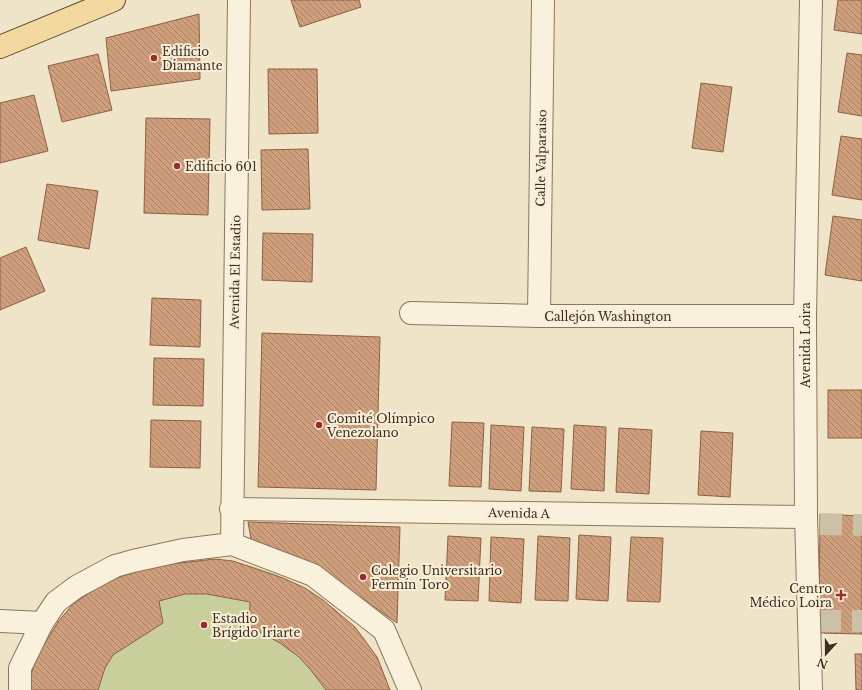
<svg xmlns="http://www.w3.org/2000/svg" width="862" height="690" font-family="'Libre Baskerville',serif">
<defs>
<pattern id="building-back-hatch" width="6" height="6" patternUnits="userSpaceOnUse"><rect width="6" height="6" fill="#cf9f7d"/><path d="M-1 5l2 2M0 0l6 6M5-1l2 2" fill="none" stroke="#a98266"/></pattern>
</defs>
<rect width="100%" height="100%" fill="#f0e4c8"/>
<!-- grass -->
<path fill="#c9cf9b" d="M215,559C280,566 341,602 376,656C382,666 386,679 390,690H29C29,670 39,650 50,634C57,624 64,613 73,605C94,583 140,566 170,563C185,561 200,561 215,559Z"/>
<!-- building -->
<g fill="url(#building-back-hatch)" stroke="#8d5f41">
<polygon points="291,0 359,0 361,7 300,27"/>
<polygon points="838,0 862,0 862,34 834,30"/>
<polygon points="199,14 200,79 111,91 106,38"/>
<polygon points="847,53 862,55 862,116 838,112"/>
<polygon points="98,54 112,110 62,122 48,66"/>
<polygon points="268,69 317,69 318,133 269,134"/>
<polygon points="701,83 732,87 723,152 692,148"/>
<polygon points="34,95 48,151 0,163 0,103"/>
<polygon points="146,118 210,119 208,215 144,213"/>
<polygon points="841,136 862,139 862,200 832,195"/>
<polygon points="308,149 310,209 262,210 261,150"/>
<polygon points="47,184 98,191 89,249 38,240"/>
<polygon points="833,216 862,220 862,281 825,275"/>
<polygon points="263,233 313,234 312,282 262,280"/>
<polygon points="26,247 45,291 0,310 0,258"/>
<polygon points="152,298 201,300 200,347 150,345"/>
<polygon points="262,333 380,337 376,490 258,487"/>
<polygon points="154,358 204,359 203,406 153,405"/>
<rect x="828" y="390" width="34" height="48"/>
<polygon points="151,420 201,421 200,468 150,467"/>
<polygon points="452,422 484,423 481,487 449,486"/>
<polygon points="491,425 524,427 521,491 489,489"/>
<polygon points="574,425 606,427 604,491 571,489"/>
<polygon points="532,427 564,429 561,492 529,491"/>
<polygon points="619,428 652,430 649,494 616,492"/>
<polygon points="701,431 733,433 730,497 698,495"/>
<polygon points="820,514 862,516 862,634 819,633"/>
<polygon points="248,522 400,527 397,623 350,590 307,564 251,539"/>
<polygon points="579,535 611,537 608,601 576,599"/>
<polygon points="448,536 481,538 478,601 445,600"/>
<polygon points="538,536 570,538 568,601 535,600"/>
<polygon points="491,537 524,539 521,603 489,601"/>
<polygon points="631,537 663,538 660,602 627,601"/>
<polygon points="215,559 233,561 283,578 305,588 323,600 355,627 377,657 390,690 326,690 310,669 299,657 280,643 249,626 250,602 207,594 185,594 159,601 163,623 113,655 105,668 98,690 29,690 29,681 37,656 58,622 73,604 97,588 117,578 153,566"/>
<polygon points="855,654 862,654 862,690 856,690"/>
</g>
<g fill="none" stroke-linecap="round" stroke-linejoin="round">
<!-- minor-tunnel -->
<g stroke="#ccc0a6" stroke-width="22" stroke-dasharray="22 11" stroke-linecap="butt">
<polyline points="820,524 862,525"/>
<polyline points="819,621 862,621"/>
</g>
<!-- minor casing -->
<g stroke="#8d765c" stroke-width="24">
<g id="minor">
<polyline points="811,0 805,316 806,517 811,690"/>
<polyline points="411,313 539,316 805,316"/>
<polyline points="539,316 543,0"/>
<polyline points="231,509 806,517"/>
<polyline points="232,544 239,0"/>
<polyline points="0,621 42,623"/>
<polyline points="20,690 20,668 42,623 56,602 76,587 115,566 133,561 183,550 232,544 313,575 384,630 410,690"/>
</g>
</g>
<!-- major casing -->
<g stroke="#5b4430" stroke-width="24">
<polyline id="major" points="0,47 114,0"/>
</g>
<!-- minor -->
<use href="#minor" stroke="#faf1dc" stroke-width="22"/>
<!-- major -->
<use href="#major" stroke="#f3d9a0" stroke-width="22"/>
</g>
<!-- markers -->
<g fill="#9e2a2b" stroke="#f7eed8" stroke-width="1.5">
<circle cx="154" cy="58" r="4"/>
<circle cx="177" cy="166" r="4"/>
<circle cx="319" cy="425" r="4"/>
<circle cx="363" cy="577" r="4"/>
<path d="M839 589h4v4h4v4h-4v4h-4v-4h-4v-4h4z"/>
<circle cx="204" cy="625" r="4"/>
</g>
<g text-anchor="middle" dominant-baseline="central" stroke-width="4" stroke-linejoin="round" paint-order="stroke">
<!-- poi labels -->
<g font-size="12" fill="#3d2e20" stroke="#f7eed8" text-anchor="start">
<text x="162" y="51">Edificio<tspan x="162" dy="14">Diamante</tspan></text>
<text x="185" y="166">Edificio 601</text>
<text x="327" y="418">Comité Olímpico<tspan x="327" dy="14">Venezolano</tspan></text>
<text x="371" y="570">Colegio Universitario<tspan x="371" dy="14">Fermín Toro</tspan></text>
<text x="832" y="588" text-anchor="end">Centro<tspan x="832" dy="14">Médico Loira</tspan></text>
<text x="212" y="618">Estadio<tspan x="212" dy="14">Brígido Iriarte</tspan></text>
</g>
<!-- street labels -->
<g font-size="12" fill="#3d2e20" stroke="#f7eed8">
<text transform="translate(541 158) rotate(-89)">Calle Valparaiso</text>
<text transform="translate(235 272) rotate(-89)">Avenida El Estadio</text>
<text x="608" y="316">Callejón Washington</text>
<text transform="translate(805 345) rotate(-90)">Avenida Loira</text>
<text transform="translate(519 513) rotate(1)">Avenida A</text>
</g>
</g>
<!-- north arrow -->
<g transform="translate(826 654) rotate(201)" stroke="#f7eed8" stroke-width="3" paint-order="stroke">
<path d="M0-3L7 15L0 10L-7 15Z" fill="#3d2e20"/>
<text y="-6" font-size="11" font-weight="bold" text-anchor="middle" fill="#3d2e20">N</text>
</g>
</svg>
